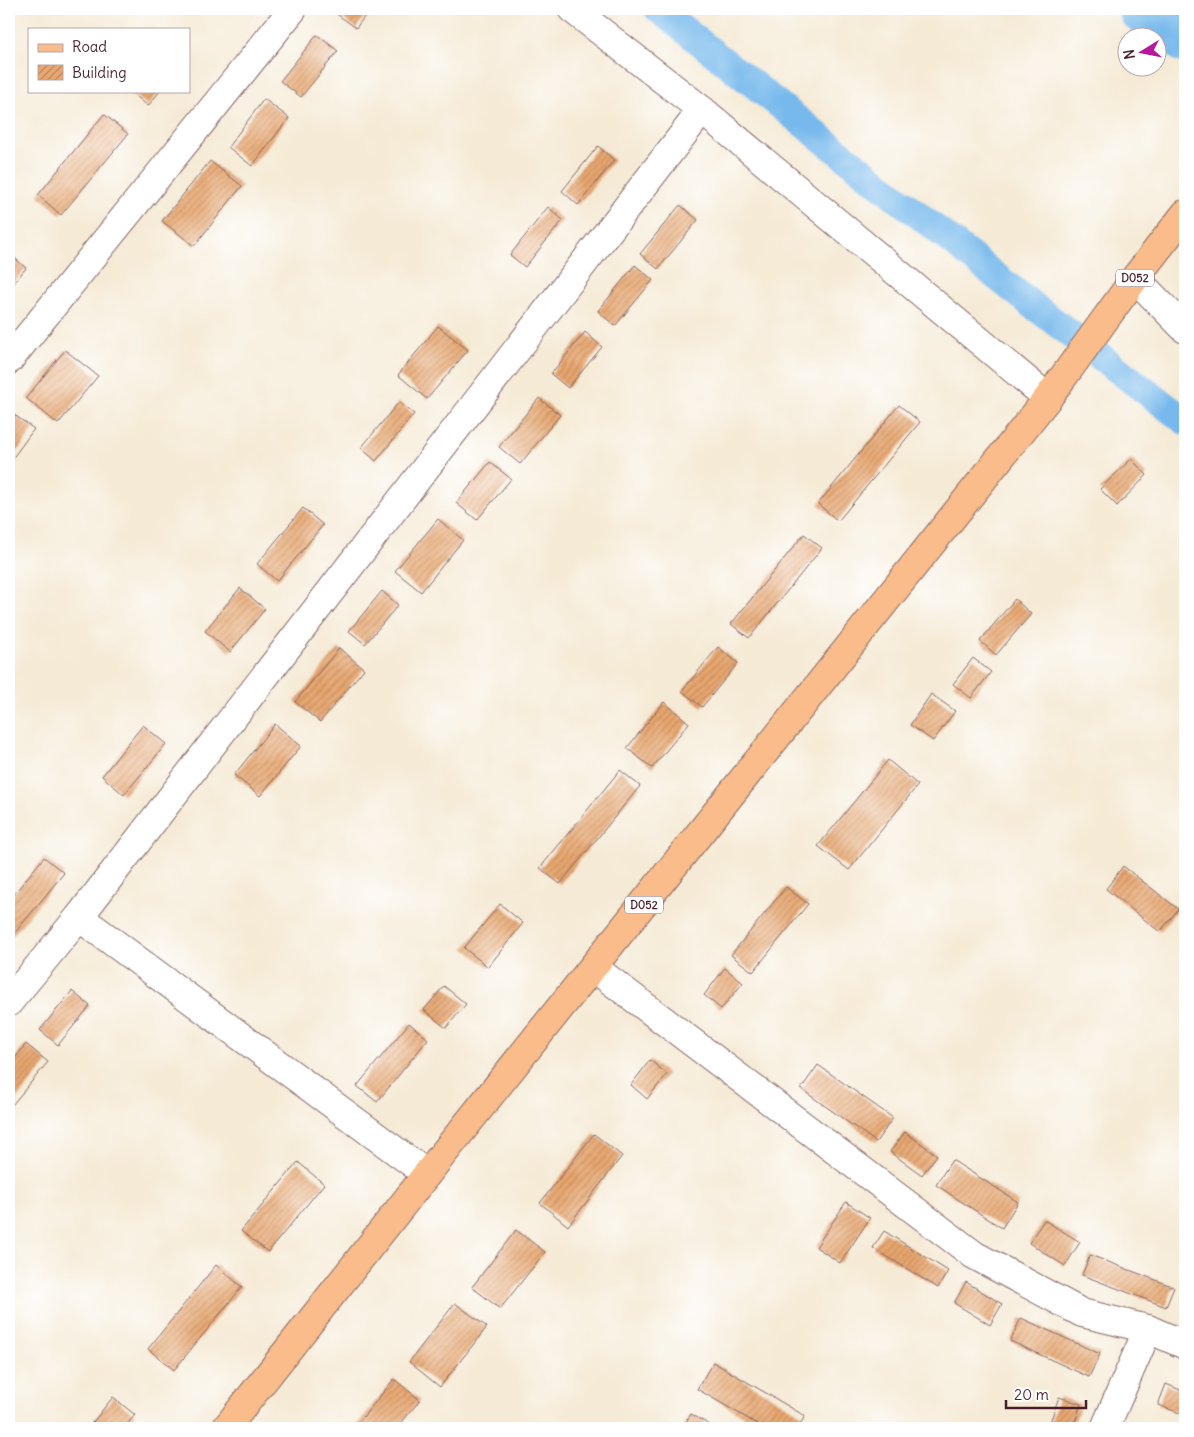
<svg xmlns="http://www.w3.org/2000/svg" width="1194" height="1437" font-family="Delius,sans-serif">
<defs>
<pattern id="building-hatch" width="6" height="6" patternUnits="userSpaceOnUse" patternTransform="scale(1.25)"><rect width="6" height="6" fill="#e8a770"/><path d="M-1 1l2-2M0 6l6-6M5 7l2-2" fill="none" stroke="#be875c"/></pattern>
</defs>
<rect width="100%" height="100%" fill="#fff"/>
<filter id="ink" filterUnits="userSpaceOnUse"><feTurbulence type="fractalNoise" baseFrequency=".02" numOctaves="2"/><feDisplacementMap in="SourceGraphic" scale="10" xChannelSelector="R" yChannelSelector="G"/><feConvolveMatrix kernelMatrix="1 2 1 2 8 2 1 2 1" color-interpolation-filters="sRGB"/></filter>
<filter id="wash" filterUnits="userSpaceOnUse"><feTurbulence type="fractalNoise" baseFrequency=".0096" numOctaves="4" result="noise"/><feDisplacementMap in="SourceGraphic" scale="20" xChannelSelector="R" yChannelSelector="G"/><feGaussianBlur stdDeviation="1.12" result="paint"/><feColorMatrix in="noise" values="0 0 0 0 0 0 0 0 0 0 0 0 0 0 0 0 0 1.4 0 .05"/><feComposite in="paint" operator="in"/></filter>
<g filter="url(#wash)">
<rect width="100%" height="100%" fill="#f5ead5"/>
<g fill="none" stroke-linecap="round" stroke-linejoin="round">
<!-- canal -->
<polyline stroke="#77b9ec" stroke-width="28" points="658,9 1026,300 1185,421"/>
<!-- river -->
<polyline stroke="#77b9ec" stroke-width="48" points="1142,9 1185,39"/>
</g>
<g id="blocks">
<!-- building -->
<g fill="url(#building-hatch)">
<polygon points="337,9 370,9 356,28 334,12"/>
<polygon points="317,35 338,51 301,97 280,81"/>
<polygon points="130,91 160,91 148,106"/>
<polygon points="264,99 289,118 252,166 228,147"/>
<polygon points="104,114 128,134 61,215 38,195"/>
<polygon points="598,146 614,160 578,205 562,191"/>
<polygon points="210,161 242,186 194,246 162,221"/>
<polygon points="680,205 698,220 658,269 640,254"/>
<polygon points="548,207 563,220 525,267 510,255"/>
<polygon points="9,253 26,268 9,289"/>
<polygon points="635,265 653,280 615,326 598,311"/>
<polygon points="438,326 468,350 427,399 398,375"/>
<polygon points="585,332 602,347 568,388 551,374"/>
<polygon points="65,350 98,376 58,424 26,398"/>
<polygon points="539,398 560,415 520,464 499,447"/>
<polygon points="399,402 414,414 376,461 361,448"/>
<polygon points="899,405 920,422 838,521 818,504"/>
<polygon points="13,414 34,429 9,463 9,419"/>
<polygon points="1131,459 1147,475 1117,506 1100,489"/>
<polygon points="490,462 511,479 477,520 456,503"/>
<polygon points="303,508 323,525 277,581 257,564"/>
<polygon points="438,519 463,540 421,592 395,571"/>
<polygon points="804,534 822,548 749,638 731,624"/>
<polygon points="240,588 265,609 230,652 205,631"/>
<polygon points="382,591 398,605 365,644 349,631"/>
<polygon points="1015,599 1031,614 996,655 980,641"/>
<polygon points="718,647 738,663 702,707 682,691"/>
<polygon points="339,648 364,669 320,722 295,702"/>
<polygon points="973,658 991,672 971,698 953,684"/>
<polygon points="931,694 955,711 933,741 910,725"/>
<polygon points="664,702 689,723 652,768 627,748"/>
<polygon points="275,724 301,746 260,796 234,775"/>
<polygon points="143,725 166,744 124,795 102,776"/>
<polygon points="888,760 918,785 849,870 818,846"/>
<polygon points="620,770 640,786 560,884 540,868"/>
<polygon points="44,857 64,873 9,940 9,900"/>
<polygon points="1123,866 1178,909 1160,932 1106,889"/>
<polygon points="786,887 808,904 753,972 731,955"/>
<polygon points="500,904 523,923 488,967 464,948"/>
<polygon points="725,968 743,983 721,1009 704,995"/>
<polygon points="444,986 466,1004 446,1028 424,1010"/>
<polygon points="72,991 90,1006 58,1045 40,1030"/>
<polygon points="409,1023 428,1039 377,1102 357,1086"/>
<polygon points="26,1044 48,1062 12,1105 9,1102 9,1066"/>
<polygon points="650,1060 667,1074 647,1099 631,1085"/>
<polygon points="818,1065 893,1118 876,1142 801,1089"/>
<polygon points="905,1132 937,1155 922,1175 890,1152"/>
<polygon points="594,1134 622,1156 568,1226 540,1203"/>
<polygon points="952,1160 1018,1202 1002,1228 936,1185"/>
<polygon points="298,1162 324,1184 268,1252 241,1231"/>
<polygon points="846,1202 870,1218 840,1263 816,1247"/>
<polygon points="1044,1220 1080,1242 1065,1266 1029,1243"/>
<polygon points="516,1230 545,1252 500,1309 472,1287"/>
<polygon points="884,1231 948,1271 938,1288 873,1248"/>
<polygon points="1090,1255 1174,1287 1166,1307 1082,1275"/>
<polygon points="216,1265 242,1287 174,1370 148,1349"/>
<polygon points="966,1282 1002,1304 990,1325 954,1303"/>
<polygon points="455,1303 487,1327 440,1387 409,1362"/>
<polygon points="1021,1318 1100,1354 1089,1377 1010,1341"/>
<polygon points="713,1362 805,1416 798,1428 764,1428 697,1389"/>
<polygon points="394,1379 420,1400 397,1428 354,1428"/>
<polygon points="1166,1384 1185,1392 1185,1415 1158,1405"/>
<polygon points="113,1397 135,1415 124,1428 88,1428"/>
<polygon points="1059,1397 1081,1404 1073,1428 1048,1428"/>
<polygon points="691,1414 715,1428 682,1428"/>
</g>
</g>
</g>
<g filter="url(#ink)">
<use href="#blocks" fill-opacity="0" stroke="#866666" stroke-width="1"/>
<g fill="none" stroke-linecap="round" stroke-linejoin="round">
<!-- minor casing -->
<g stroke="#866666" stroke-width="30">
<g id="minor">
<polyline points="572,9 702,110 1048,398"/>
<polyline points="1135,278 1185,329"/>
<polyline points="9,360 293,9"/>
<polyline points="79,917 427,1174"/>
<polyline points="594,968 974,1255 1082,1313 1148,1329 1185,1345"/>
<polyline points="9,1002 79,917 702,110"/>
<polyline points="1105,1428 1148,1329"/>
</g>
</g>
<!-- major casing -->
<g stroke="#866666" stroke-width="30">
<polyline id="major" points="226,1428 427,1174 1048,398 1135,278 1185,214"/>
</g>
<!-- minor -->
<use href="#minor" stroke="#fff" stroke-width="28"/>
<!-- major -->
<use href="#major" stroke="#f9bc8a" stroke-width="28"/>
</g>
</g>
<g text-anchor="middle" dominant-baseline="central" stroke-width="4" stroke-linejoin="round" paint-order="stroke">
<!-- shield labels -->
<g fill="#fff" stroke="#80626b" stroke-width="1">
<rect x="1116" y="269.5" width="38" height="17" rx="4"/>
<rect x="625" y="896.5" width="38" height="17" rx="4"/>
</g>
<g font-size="11" font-weight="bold" fill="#4a1f2b">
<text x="1135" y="278">D052</text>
<text x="644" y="905">D052</text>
</g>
</g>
<!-- margin -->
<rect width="1194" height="1437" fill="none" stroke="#fff" stroke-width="30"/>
<!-- legend -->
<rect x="28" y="28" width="162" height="65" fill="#ffffff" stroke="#b7a5aa"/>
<rect x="38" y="44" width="25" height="8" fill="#f9bc8a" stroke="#b7a5aa"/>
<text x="72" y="52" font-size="15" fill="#4a1f2b">Road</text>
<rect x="38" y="65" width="25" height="15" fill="url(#building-hatch)" stroke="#b7a5aa"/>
<text x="72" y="78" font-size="15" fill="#4a1f2b">Building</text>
<!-- north arrow -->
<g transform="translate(1142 52) rotate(260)"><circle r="24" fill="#ffffff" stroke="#b7a5aa"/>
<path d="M0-4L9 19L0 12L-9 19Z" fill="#b5179e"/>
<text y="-8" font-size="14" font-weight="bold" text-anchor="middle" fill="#4a1f2b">N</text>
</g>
<!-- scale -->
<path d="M1006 1400v8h80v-8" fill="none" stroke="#4a1f2b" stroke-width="2.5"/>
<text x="1014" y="1400" font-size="15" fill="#4a1f2b" stroke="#ffffff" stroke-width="4" paint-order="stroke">20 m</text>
</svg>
